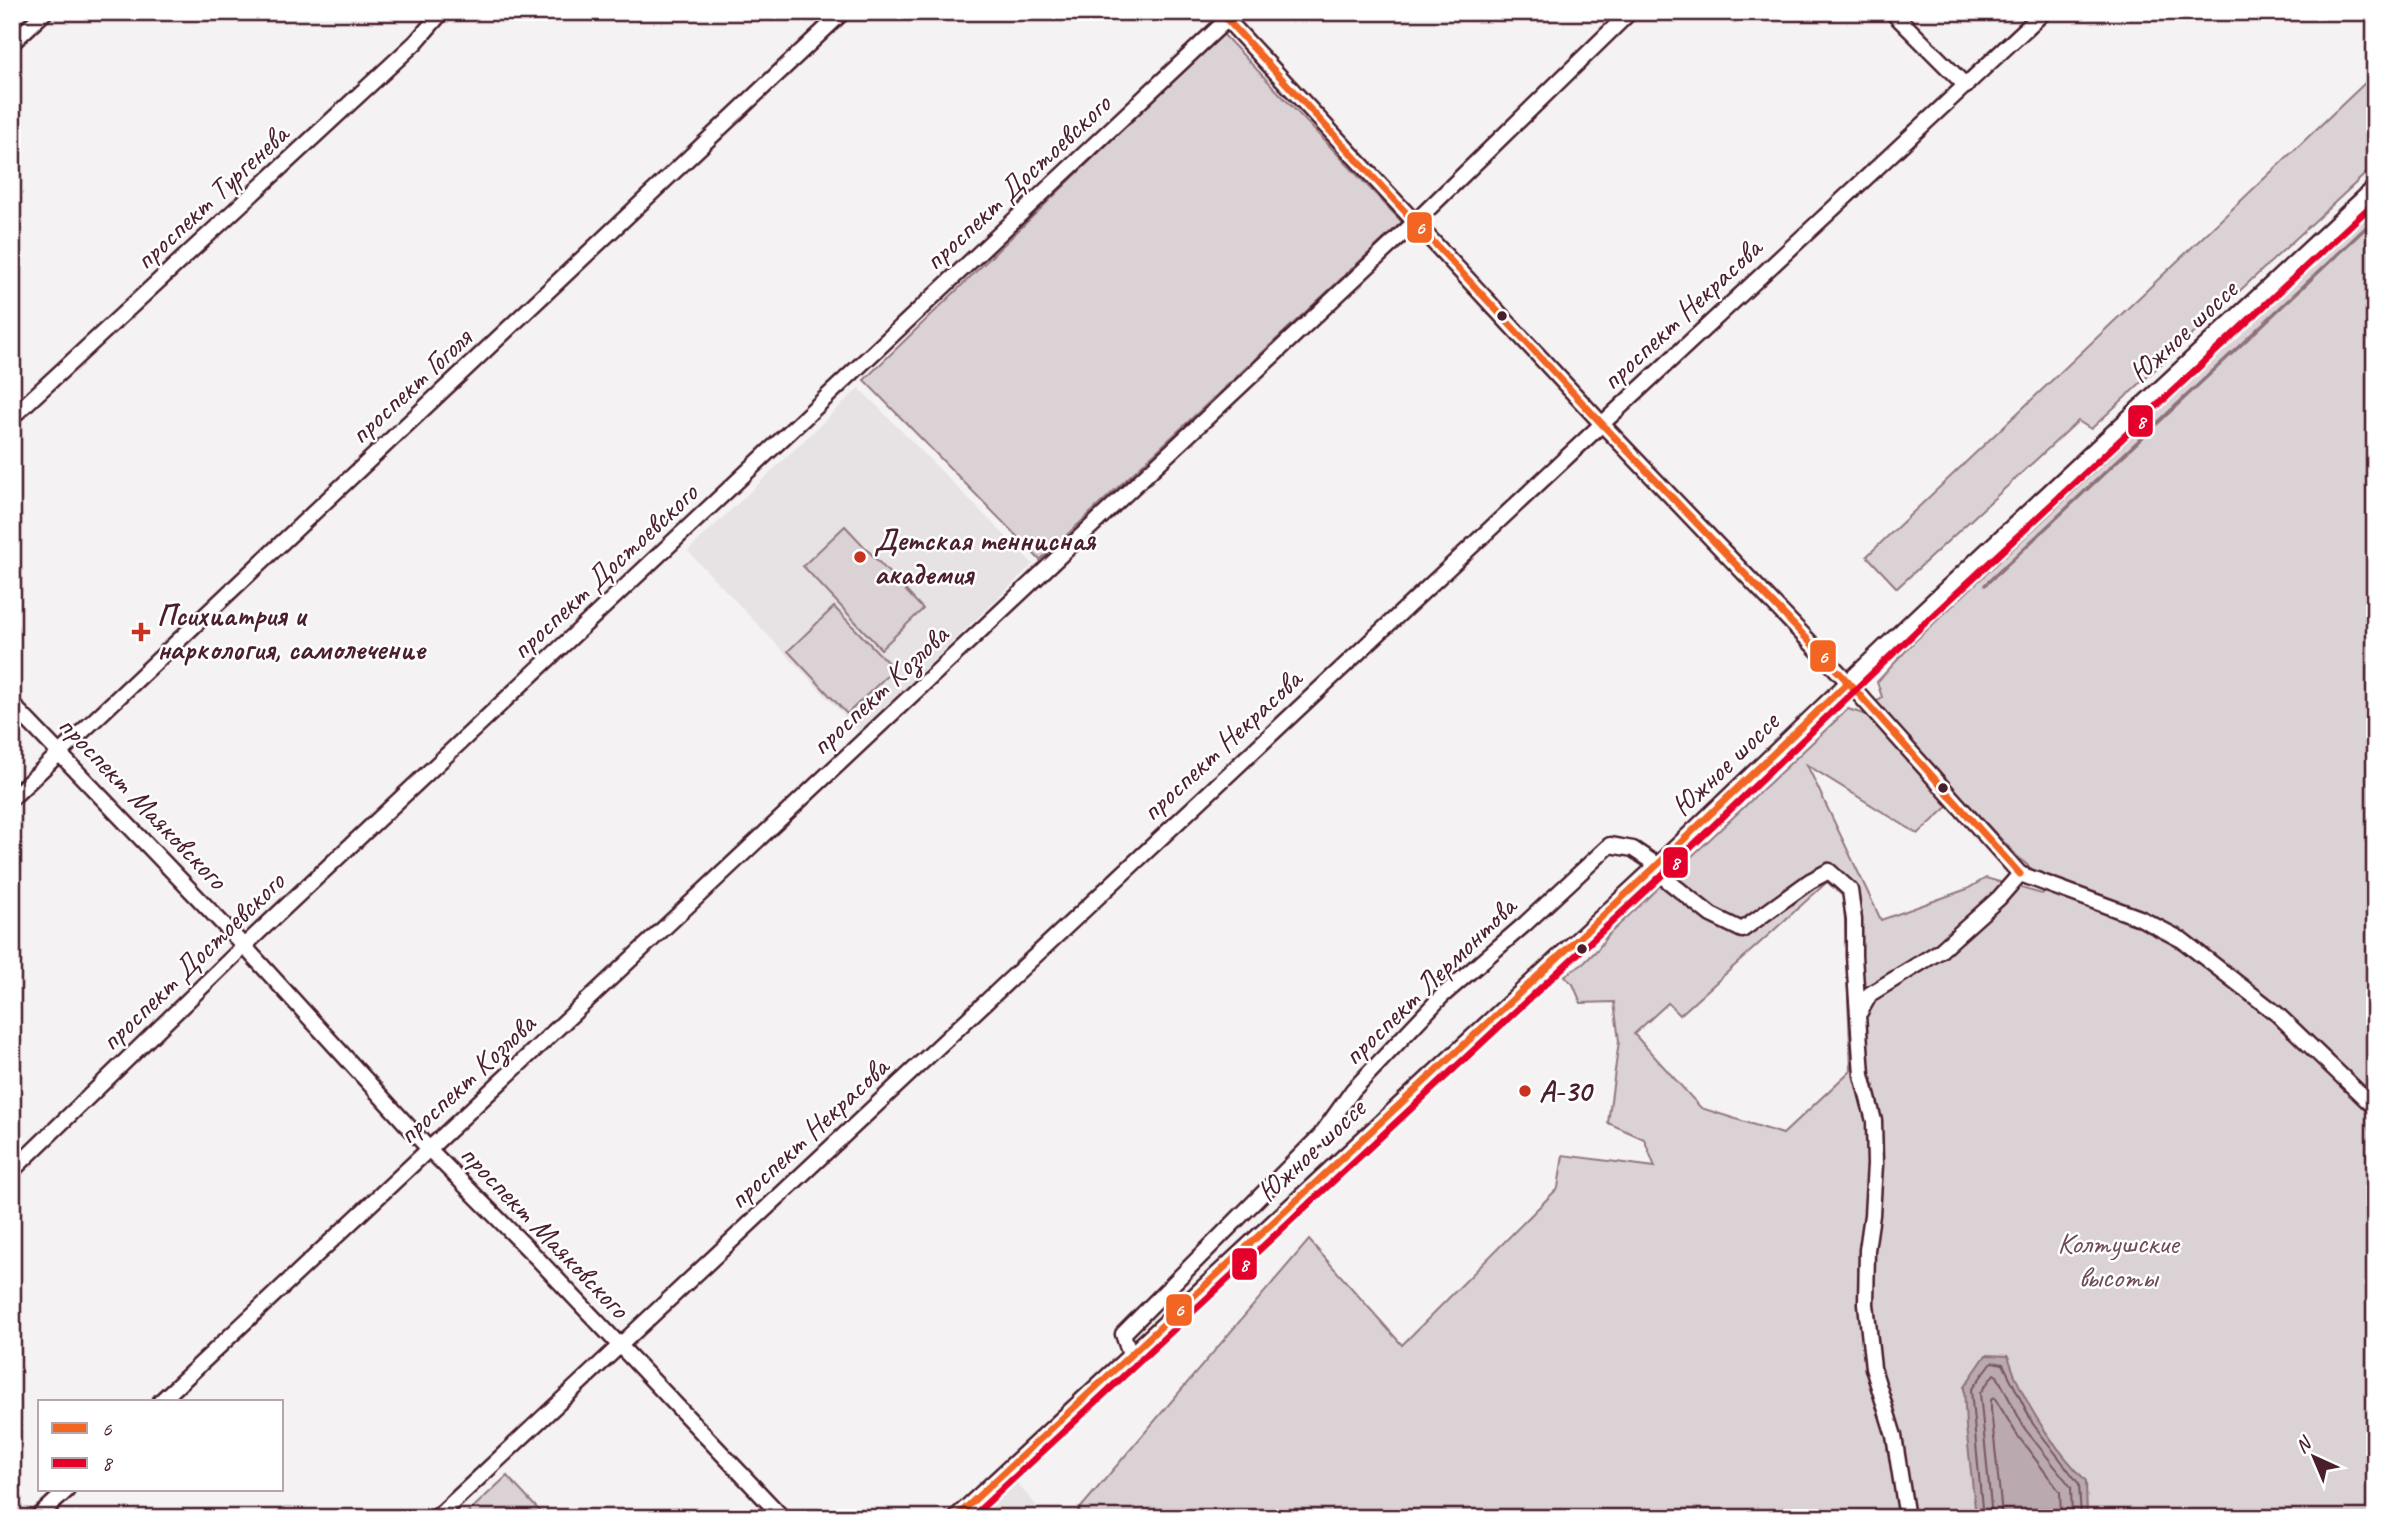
<svg xmlns="http://www.w3.org/2000/svg" width="2387" height="1530" font-family="Caveat,sans-serif">
<rect width="100%" height="100%" fill="#f4f2f2"/>
<filter id="ink" filterUnits="userSpaceOnUse"><feTurbulence type="fractalNoise" baseFrequency=".0143" numOctaves="2"/><feDisplacementMap in="SourceGraphic" scale="14" xChannelSelector="R" yChannelSelector="G"/><feConvolveMatrix kernelMatrix="1 2 1 2 8 2 1 2 1" color-interpolation-filters="sRGB"/></filter>
<g filter="url(#ink)">
<!-- built -->
<g fill="#e7e2e3">
<polygon points="859,388 1033,564 860,732 688,551"/>
<polygon points="1015,1481 1047,1518 975,1518 975,1517"/>
</g>
<!-- green -->
<g fill="#dbd2d5" stroke="#927880" stroke-width="2" fill-rule="evenodd">
<polygon points="1222,33 1402,222 1040,560 864,380"/>
<polygon points="2366,82 2375,92 2375,165 2091,429 2078,421 1897,588 1867,556"/>
<path d="M2375,207V1518H1072L1309,1240L1402,1345L1558,1188L1563,1155L1655,1167L1644,1139L1608,1123L1619,1041L1614,1002L1581,1003L1573,984L1564,976L1583,964L1598,949L1607,936L1848,709L1870,716L1953,802L1918,834L1807,765L1881,920L1967,889L1986,878L2042,894L2051,886L2017,856L1874,704L1882,697L1877,682L1914,642ZM1827,882L1844,897L1851,1070L1783,1134L1701,1108L1634,1034L1668,1003L1680,1015Z"/>
<polygon points="845,526 923,609 881,649 803,566"/>
<polygon points="834,607 894,669 847,714 788,651"/>
<polygon points="507,1476 546,1518 462,1518"/>
</g>
<!-- water -->
<path fill="#baa9ae" stroke="#8d727a" stroke-width="2" d="M1986,1355L2008,1356C2022,1402 2053,1446 2086,1481L2087,1518H1974L1975,1508L1966,1427L1964,1387Z"/>
<g fill="none" stroke-linecap="round" stroke-linejoin="round">
<!-- shore -->
<g stroke="#77565f" stroke-width="2">
<polyline points="1981,1518 1982,1508 1971,1390 1992,1362 2003,1364 2033,1424 2079,1484 2081,1518"/>
<polyline points="1990,1518 1991,1507 1980,1393 1994,1374 1997,1376 2025,1429 2071,1487 2072,1518"/>
<polyline points="2001,1518 2001,1505 1991,1409 1991,1400 1994,1397 2018,1436 2060,1492 2061,1518"/>
</g>
<!-- stream -->
<polyline stroke="#8d727a" stroke-width="3.5" points="1985,585 2375,219"/>
<!-- minor casing -->
<g stroke="#4a1f2b" stroke-width="19">
<g id="minor">
<polyline points="1220,12 1602,424 1848,682 2020,874 2140,918 2182,940 2277,1014 2375,1108"/>
<polyline points="1892,12 1966,86"/>
<polyline points="12,43 45,12"/>
<polyline points="12,417 416,42 442,12"/>
<polyline points="12,704 244,946 429,1149 536,1257 783,1518"/>
<polyline points="12,798 843,12"/>
<polyline points="1653,869 1711,915 1742,930 1810,881 1829,871 1850,890 1854,920 1854,956 1862,1075 1874,1121 1875,1164 1872,1215 1867,1250 1866,1304 1873,1368 1894,1436 1907,1518"/>
<polyline points="1860,1012 1870,994 1940,951 1999,898 2020,874"/>
<polyline points="12,1171 244,946 1235,12"/>
<polyline points="1130,1354 1123,1334 1320,1136 1353,1090 1442,996 1525,924 1610,845 1633,849 1657,865"/>
<polyline points="160,1402 1415,222 1630,12"/>
<polyline points="37,1518 67,1490"/>
<polyline points="436,1518 1602,424 2044,12"/>
<polyline points="955,1518 1653,869 1920,613 2375,187"/>
</g>
</g>
<!-- minor -->
<use href="#minor" stroke="#fff" stroke-width="14"/>
<!-- bus-1 casing -->
<g stroke="#fff" stroke-width="12">
<g id="bus-1">
<polyline points="1220,12 1602,424 1848,682 2020,874"/>
<polyline points="955,1518 1653,869 1848,682"/>
</g>
</g>
<!-- bus-2 casing -->
<g stroke="#fff" stroke-width="12">
<polyline id="bus-2" points="971,1518 1660,877 1927,621 2375,202"/>
</g>
<!-- bus-1 -->
<use href="#bus-1" stroke="#f26522" stroke-width="7"/>
<!-- bus-2 -->
<use href="#bus-2" stroke="#e4002b" stroke-width="7"/>
</g>
</g>
<!-- markers -->
<g fill="#4a1f2b" stroke="#fff" stroke-width="2.5">
<circle cx="1502" cy="316" r="6"/>
<circle cx="1943" cy="788" r="6"/>
<circle cx="1582" cy="949" r="6"/>
</g>
<g fill="#c8321e" stroke="#fff" stroke-width="2.5">
<circle cx="860" cy="557" r="7"/>
<path d="M137.5 621.5h7v7h7v7h-7v7h-7v-7h-7v-7h7z"/>
<circle cx="1525" cy="1091" r="7"/>
</g>
<g text-anchor="middle" dominant-baseline="central" stroke-width="5" stroke-linejoin="round" paint-order="stroke">
<!-- street labels -->
<g font-size="30" fill="#4a1f2b" stroke="#fff">
<text transform="translate(1017 182) rotate(-43)">проспект Достоевского</text>
<text transform="translate(211 197) rotate(-43)">проспект Тургенева</text>
<text transform="translate(1681 314) rotate(-43)">проспект Некрасова</text>
<text transform="translate(2183 331) rotate(-43)">Южное шоссе</text>
<text transform="translate(410 386) rotate(-43)">проспект Гоголя</text>
<text transform="translate(604 571) rotate(-43)">проспект Достоевского</text>
<text transform="translate(879 690) rotate(-43)">проспект Козлова</text>
<text transform="translate(1221 745) rotate(-43)">проспект Некрасова</text>
<text transform="translate(1725 764) rotate(-44)">Южное шоссе</text>
<text transform="translate(143 802) rotate(46)">проспект Маяковского</text>
<text transform="translate(192 961) rotate(-44)">проспект Достоевского</text>
<text transform="translate(1429 981) rotate(-44)">проспект Лермонтова</text>
<text transform="translate(466 1079) rotate(-43)">проспект Козлова</text>
<text transform="translate(808 1133) rotate(-43)">проспект Некрасова</text>
<text transform="translate(1311 1150) rotate(-43)">Южное шоссе</text>
<text transform="translate(545 1231) rotate(46)">проспект Маяковского</text>
</g>
<!-- poi labels -->
<g font-size="30" font-weight="bold" fill="#4a1f2b" stroke="#fff" text-anchor="start">
<text x="874" y="540">Детская теннисная<tspan x="874" dy="34">академия</tspan></text>
<text x="157" y="615">Психиатрия и<tspan x="157" dy="34">наркология, самолечение</tspan></text>
<text x="1539" y="1091">А-30</text>
</g>
<!-- park labels -->
<g font-size="30" fill="#6e4c56" stroke="#fff">
<text x="2118" y="1243">Колтушские<tspan x="2118" dy="34">высоты</tspan></text>
</g>
</g>
<g stroke="#fff" stroke-width="2.5">
<rect x="1406" y="211" width="27" height="33" rx="7" fill="#f26522"/>
<rect x="2127" y="404" width="27" height="34" rx="7" fill="#e4002b"/>
<rect x="1809" y="639" width="28" height="34" rx="7" fill="#f26522"/>
<rect x="1662" y="846" width="27" height="33" rx="7" fill="#e4002b"/>
<rect x="1231" y="1247" width="27" height="34" rx="7" fill="#e4002b"/>
<rect x="1165" y="1293" width="28" height="34" rx="7" fill="#f26522"/>
</g>
<g font-size="19" text-anchor="middle" font-weight="bold" fill="#fff">
<text x="1420" y="234">6</text>
<text x="2141" y="428">8</text>
<text x="1823" y="663">6</text>
<text x="1675" y="869">8</text>
<text x="1244" y="1271">8</text>
<text x="1179" y="1316">6</text>
</g>
<!-- margin -->
<rect width="2387" height="1530" fill="none" stroke="#fff" stroke-width="42"/>
<rect x="21" y="21" width="2345" height="1488" fill="none" stroke="#4a1f2b" stroke-width="2.5" filter="url(#ink)"/>
<!-- legend -->
<rect x="38" y="1400" width="245" height="91" fill="#ffffff" stroke="#b7a5aa" stroke-width="2"/>
<rect x="52" y="1423" width="35" height="10" fill="#f26522" stroke="#b7a5aa" stroke-width="2"/>
<text x="102" y="1436" font-size="21" fill="#4a1f2b">6</text>
<rect x="52" y="1458" width="35" height="10" fill="#e4002b" stroke="#b7a5aa" stroke-width="2"/>
<text x="102" y="1470" font-size="21" fill="#4a1f2b">8</text>
<!-- north arrow -->
<g transform="translate(2314 1457) rotate(316)" stroke="#ffffff" stroke-width="5" paint-order="stroke">
<path d="M0-5L12 26L0 18L-12 26Z" fill="#4a1f2b"/>
<text y="-10" font-size="19" font-weight="bold" text-anchor="middle" fill="#4a1f2b">N</text>
</g>
</svg>
